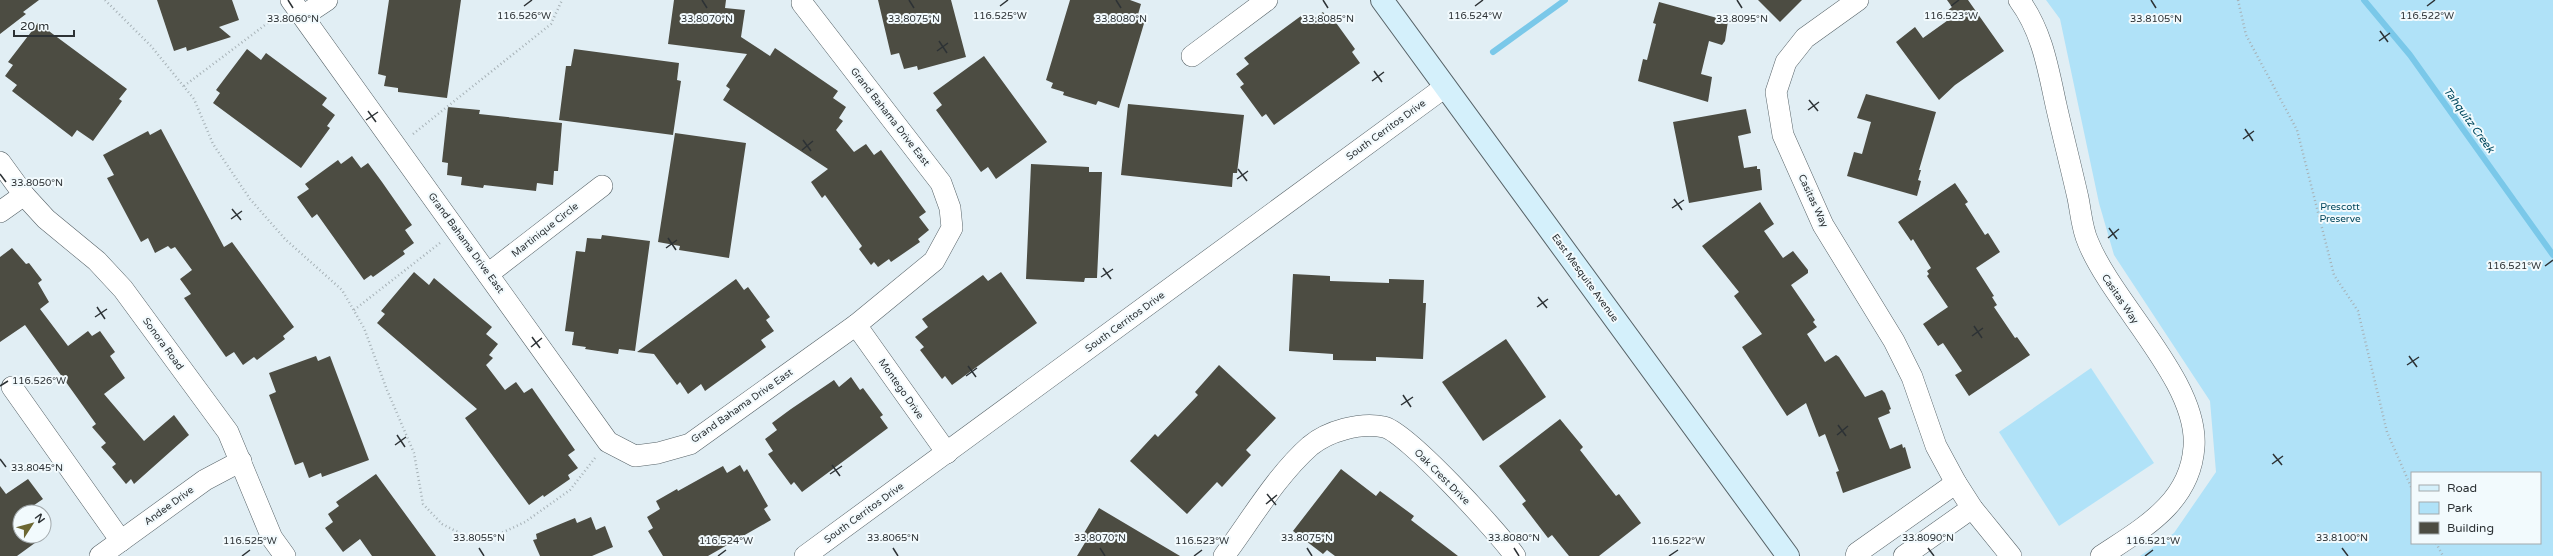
<svg xmlns="http://www.w3.org/2000/svg" width="2553" height="556" font-family="'Varela Round',sans-serif">
<rect width="100%" height="100%" fill="#e1eef4"/>
<!-- park -->
<g fill="#b0e2f8" fill-rule="evenodd">
<path d="M2046,0H2553V556H2140L2174,533L2216,472L2210,401L2114,255L2099,203L2060,19ZM2412,473H2540V543H2412Z"/>
<polygon points="2091,368 2154,463 2059,526 1999,432"/>
</g>
<g fill="none" stroke-linecap="round" stroke-linejoin="round">
<!-- stream -->
<g stroke="#7ac8e9" stroke-width="6">
<polyline points="2364,0 2410,55 2553,255"/>
<polyline points="1493,52 1565,0"/>
</g>
</g>
<!-- building -->
<g fill="#4c4c42">
<polygon points="0,0 39,0 23,12 26,14 0,34"/>
<polygon points="157,0 232,0 239,20 219,27 231,37 187,51 186,47 174,51"/>
<polygon points="389,0 461,0 447,98 398,92 398,88 384,86 386,76 378,74"/>
<polygon points="674,0 726,0 725,8 745,10 741,37 770,56 775,48 838,91 833,98 846,107 839,118 843,121 836,130 854,152 866,144 874,155 881,150 926,212 919,217 929,230 918,239 920,242 891,262 889,259 878,267 874,262 871,265 859,249 862,246 825,195 822,198 811,182 828,169 723,100 730,89 726,86 747,54 668,44"/>
<polygon points="878,0 951,0 966,57 918,70 917,66 904,69 899,53 891,55"/>
<polygon points="1070,0 1130,0 1141,4 1137,18 1145,20 1119,108 1098,101 1096,105 1063,95 1064,92 1051,88 1053,83 1046,80"/>
<polygon points="1758,0 1802,0 1780,22"/>
<polygon points="1947,0 1968,0 2004,51 1955,85 1939,100 1896,42 1915,27 1923,38 1951,18 1946,12 1952,7"/>
<polygon points="1659,2 1728,21 1725,41 1722,45 1709,41 1701,74 1712,77 1708,102 1638,81 1643,59 1647,60 1656,24 1653,23"/>
<polygon points="1323,12 1331,23 1334,20 1355,49 1352,52 1360,63 1274,125 1266,114 1262,117 1240,87 1244,84 1236,74 1249,64 1244,58 1305,13 1310,21"/>
<polygon points="38,23 127,89 119,99 122,101 93,141 77,130 72,137 12,91 17,85 5,76 13,65 8,62"/>
<polygon points="247,49 261,60 266,53 327,98 322,105 335,115 327,126 330,128 301,168 213,103 220,93 216,90"/>
<polygon points="574,49 679,63 677,80 681,81 673,135 559,120 566,66 571,66"/>
<polygon points="984,56 1047,142 996,179 988,167 981,172 936,110 942,105 933,93"/>
<polygon points="1866,94 1936,112 1919,170 1921,170 1918,180 1921,181 1917,196 1847,176 1854,152 1862,154 1871,122 1857,118"/>
<polygon points="1128,104 1244,115 1237,173 1233,173 1232,187 1121,175"/>
<polygon points="448,107 480,110 479,114 562,123 558,171 554,171 553,185 537,183 536,191 484,185 483,188 461,185 462,177 447,175 448,163 442,162"/>
<polygon points="1746,109 1751,133 1738,136 1744,168 1757,166 1757,169 1760,169 1762,190 1689,203 1673,122"/>
<polygon points="161,129 224,247 232,242 294,327 283,336 285,339 257,360 254,357 243,365 234,352 226,357 184,298 191,294 180,279 192,270 175,247 171,249 168,246 155,253 148,238 141,242 107,178 114,175 103,155 148,131 150,135"/>
<polygon points="675,133 746,143 729,258 679,250 680,246 658,242"/>
<polygon points="352,156 361,168 368,163 382,182 412,225 405,230 414,243 403,251 405,254 373,277 371,275 364,280 317,214 312,218 297,197 309,189 305,184 338,160 341,164"/>
<polygon points="1031,164 1089,167 1089,172 1102,172 1097,278 1085,278 1084,282 1026,279"/>
<polygon points="1955,183 1968,202 1965,204 1985,235 1988,233 2000,252 1976,268 1994,296 1992,297 1997,305 1994,307 2015,338 2017,337 2030,355 1969,396 1955,375 1962,371 1943,343 1938,346 1923,324 1948,307 1927,276 1929,274 1927,271 1931,268 1913,239 1911,241 1898,222"/>
<polygon points="1760,202 1774,224 1764,231 1783,258 1793,251 1808,270 1808,273 1791,285 1815,320 1813,322 1817,327 1807,334 1825,362 1836,355 1839,357 1865,397 1882,390 1885,393 1891,409 1889,410 1890,413 1878,418 1890,449 1902,444 1903,448 1905,447 1911,468 1843,493 1836,472 1839,471 1825,434 1819,437 1806,403 1787,416 1742,347 1762,334 1734,296 1739,292 1702,246"/>
<polygon points="602,235 650,241 635,351 619,349 618,354 585,349 586,347 572,345 574,332 565,331 576,251 585,252 587,238 601,239"/>
<polygon points="12,248 26,264 29,263 42,280 38,283 49,302 40,309 68,346 88,331 92,336 100,331 115,352 110,356 125,378 104,394 144,441 174,415 189,435 134,484 131,479 126,484 112,467 116,464 101,447 106,443 92,427 96,424 25,325 0,342 0,257"/>
<polygon points="414,272 429,285 434,278 492,327 486,334 498,344 489,355 493,358 486,365 505,390 516,382 524,393 532,388 575,450 568,455 578,468 568,475 570,479 544,497 543,495 529,505 465,418 477,409 377,323 385,314 381,311"/>
<polygon points="1001,272 1037,323 952,385 945,376 942,379 920,350 924,347 915,337 928,327 922,319 983,275 988,281"/>
<polygon points="1293,274 1330,276 1330,281 1389,283 1389,279 1424,280 1423,303 1426,303 1423,359 1376,357 1376,361 1333,360 1333,354 1289,351"/>
<polygon points="736,279 744,290 748,287 770,317 766,320 774,331 761,340 766,347 705,391 701,384 688,394 680,382 677,385 654,354 637,352"/>
<polygon points="1506,339 1546,397 1483,441 1442,382"/>
<polygon points="316,356 318,361 330,356 369,460 322,477 321,473 309,478 303,462 295,465 269,395 276,392 269,373"/>
<polygon points="1219,365 1276,418 1246,450 1251,455 1222,487 1217,482 1187,514 1130,461 1155,434 1158,437 1198,395 1195,392"/>
<polygon points="851,377 860,390 863,388 883,415 880,417 888,428 802,492 794,482 791,485 768,454 773,451 765,439 777,430 772,423 791,409 834,380 839,387"/>
<polygon points="1560,419 1583,447 1580,450 1616,496 1619,494 1641,523 1599,556 1569,556 1552,535 1548,538 1522,504 1526,501 1499,466"/>
<polygon points="740,465 744,472 747,469 768,506 764,509 771,520 708,556 663,556 648,531 653,528 647,517 660,509 656,501 677,489 678,491 723,466 727,473"/>
<polygon points="1341,469 1376,496 1380,491 1414,516 1411,520 1458,556 1335,556 1327,550 1323,554 1293,531"/>
<polygon points="376,474 436,556 372,556 360,539 343,552 325,528 333,522 328,514 339,506 336,502"/>
<polygon points="28,479 43,499 24,512 19,512 20,536 36,536 39,540 17,556 0,556 0,486 6,494"/>
<polygon points="1099,508 1180,556 1077,556 1086,541 1081,538"/>
<polygon points="591,517 596,530 605,526 613,547 592,556 540,556 533,540 537,539 536,534 575,518 577,523"/>
</g>
<g fill="none" stroke-linecap="round" stroke-linejoin="round">
<!-- street casing -->
<g stroke="#576368" stroke-width="22">
<g id="street">
<polyline points="291,0 608,442 635,456 658,453 690,444 856,325 934,261 952,228 950,208 941,183 802,3"/>
<polyline points="1858,0 1805,38 1786,62 1776,92 1783,135 1823,225 1894,341 1912,377 1936,446 1956,483 1972,508 2011,556"/>
<path d="M2019,0C2042,31 2048,68 2056,105C2063,136 2071,167 2078,198C2081,213 2082,229 2088,242C2113,304 2199,382 2194,447C2190,503 2143,528 2101,556"/>
<polyline points="303,16 327,0"/>
<polyline points="1192,56 1267,0"/>
<polyline points="0,162 24,195 46,219 97,261 123,289 228,432 272,538 285,556"/>
<polyline points="0,212 24,195"/>
<polyline points="488,274 602,186"/>
<polyline points="856,325 947,453"/>
<polyline points="12,387 121,541"/>
<polyline points="100,556 205,480 241,461"/>
<polyline points="805,556 1445,87"/>
<path d="M1224,556C1250,521 1277,475 1310,446C1328,431 1360,422 1384,427C1407,432 1499,533 1515,556"/>
<polyline points="1856,556 1857,553 1956,483"/>
<polyline points="1904,556 1972,508"/>
</g>
</g>
<!-- secondary casing -->
<g stroke="#576368" stroke-width="24">
<polyline id="secondary" points="1382,0 1788,556"/>
</g>
<!-- path -->
<g stroke="#a7b2b7" stroke-width="2.5" stroke-dasharray="1 3" stroke-linecap="butt">
<polyline points="105,0 151,46 194,99 213,144 250,199 285,239 342,290 364,328 387,390 414,453 423,504 442,524 464,535 493,537 525,522 570,490 595,458"/>
<polyline points="2238,0 2246,35 2297,130 2334,275 2358,311 2387,432 2412,489"/>
<polyline points="184,86 277,16"/>
<polyline points="413,134 551,24 562,0"/>
<polyline points="354,310 440,243"/>
<polyline points="2436,543 2443,556"/>
</g>
<!-- street -->
<use href="#street" stroke="#fff" stroke-width="21"/>
<!-- secondary -->
<use href="#secondary" stroke="#d4f0fb" stroke-width="22"/>
</g>
<!-- ticks -->
<path fill="none" stroke="#2d3235" stroke-width="1.5" d="M288,0L293,8M702,0L707,8M909,0L914,8M1116,0L1121,8M1323,0L1328,8M1737,0L1742,8M2151,0L2156,8M524,6L532,0M1000,6L1008,0M1475,6L1483,0M1951,6L1959,0M2427,6L2435,0M2380,31L2388,42M939,41L947,53M2379,41L2390,33M937,51L948,43M1374,71L1382,82M1372,81L1384,72M1809,100L1818,111M1808,110L1819,102M368,111L376,122M366,120L378,112M2245,129L2253,141M2243,139L2254,131M803,140L811,151M802,150L813,141M1238,169L1247,181M0,174L6,182M1237,179L1248,171M1674,199L1682,210M1672,208L1684,200M232,209L241,220M231,219L242,211M2109,228L2117,239M668,238L676,250M2108,238L2119,229M666,248L677,240M2545,266L2553,260M1103,268L1111,279M1101,277L1113,269M1538,297L1547,308M97,307L105,319M1537,307L1548,299M95,317L107,309M1974,326L1982,338M1972,336L1983,328M532,337L540,348M531,347L542,338M2409,356L2417,367M2407,365L2419,357M968,366L976,377M966,376L977,368M0,386L8,381M1403,395L1411,407M1401,405L1413,397M1838,425L1846,436M397,435L405,447M1837,435L1848,426M395,445L406,437M2273,454L2282,465M0,459L6,467M2272,464L2283,456M832,465L840,476M830,474L842,466M1267,494L1276,505M1266,504L1277,495M479,548L484,556M893,548L898,556M1100,548L1105,556M1307,548L1312,556M1514,548L1519,556M1928,548L1934,556M2342,548L2348,556M242,556L250,550M718,556L726,550M1194,556L1202,550M1669,556L1678,550M2145,556L2153,550"/>
<g text-anchor="middle" dominant-baseline="central" stroke-width="4" stroke-linejoin="round" paint-order="stroke">
<!-- street labels -->
<g font-size="10" fill="#2d3235" stroke="#f2fafd">
<text transform="translate(890 117) rotate(52)">Grand Bahama Drive East</text>
<text transform="translate(1386 130) rotate(-36)">South Cerritos Drive</text>
<text transform="translate(1813 201) rotate(65)">Casitas Way</text>
<text transform="translate(545 230) rotate(-38)">Martinique Circle</text>
<text transform="translate(466 243) rotate(54)">Grand Bahama Drive East</text>
<text transform="translate(1585 278) rotate(54)">East Mesquite Avenue</text>
<text transform="translate(2120 299) rotate(56)">Casitas Way</text>
<text transform="translate(1125 322) rotate(-36)">South Cerritos Drive</text>
<text transform="translate(163 344) rotate(54)">Sonora Road</text>
<text transform="translate(901 389) rotate(55)">Montego Drive</text>
<text transform="translate(742 406) rotate(-35)">Grand Bahama Drive East</text>
<text transform="translate(1442 477) rotate(45)">Oak Crest Drive</text>
<text transform="translate(169 506) rotate(-36)">Andee Drive</text>
<text transform="translate(864 513) rotate(-36)">South Cerritos Drive</text>
</g>
<!-- park labels -->
<g font-size="10" fill="#00465c" stroke="#f2fafd">
<text x="2340" y="207">Prescott<tspan x="2340" dy="12">Preserve</tspan></text>
</g>
<!-- water labels -->
<g font-size="11" font-style="italic" fill="#01495f" stroke="#f2fafd">
<text transform="translate(2469 120) rotate(54)">Tahquitz Creek</text>
</g>
</g>
<g font-size="10" text-anchor="middle" fill="#2d3235" stroke="#f2fafd" stroke-width="4" stroke-linejoin="round" paint-order="stroke">
<text x="1000" y="19">116.525°W</text>
<text x="524" y="19">116.526°W</text>
<text x="1475" y="19">116.524°W</text>
<text x="1951" y="19">116.523°W</text>
<text x="2427" y="19">116.522°W</text>
<text x="293" y="22">33.8060°N</text>
<text x="707" y="22">33.8070°N</text>
<text x="914" y="22">33.8075°N</text>
<text x="1121" y="22">33.8080°N</text>
<text x="1328" y="22">33.8085°N</text>
<text x="1742" y="22">33.8095°N</text>
<text x="2156" y="22">33.8105°N</text>
<text x="37" y="186">33.8050°N</text>
<text x="2514" y="269">116.521°W</text>
<text x="39" y="384">116.526°W</text>
<text x="37" y="471">33.8045°N</text>
<text x="479" y="541">33.8055°N</text>
<text x="893" y="541">33.8065°N</text>
<text x="1100" y="541">33.8070°N</text>
<text x="1307" y="541">33.8075°N</text>
<text x="1514" y="541">33.8080°N</text>
<text x="1928" y="541">33.8090°N</text>
<text x="2342" y="541">33.8100°N</text>
<text x="250" y="544">116.525°W</text>
<text x="726" y="544">116.524°W</text>
<text x="1202" y="544">116.523°W</text>
<text x="1678" y="544">116.522°W</text>
<text x="2153" y="544">116.521°W</text>
</g>
<!-- legend -->
<rect x="2411" y="472" width="130" height="72" fill="#f2fafd" stroke="#a3aaad"/>
<rect x="2419" y="485" width="20" height="6" fill="#d4f0fb" stroke="#a3aaad"/>
<text x="2447" y="492" font-size="12" fill="#2d3235">Road</text>
<rect x="2419" y="502" width="20" height="12" fill="#b0e2f8" stroke="#a3aaad"/>
<text x="2447" y="512" font-size="12" fill="#2d3235">Park</text>
<rect x="2419" y="522" width="20" height="12" fill="#4c4c42" stroke="#a3aaad"/>
<text x="2447" y="532" font-size="12" fill="#2d3235">Building</text>
<!-- north arrow -->
<g transform="translate(32 524) rotate(54)"><circle r="19" fill="#f2fafd" stroke="#a3aaad"/>
<path d="M0-3L7 15L0 10L-7 15Z" fill="#6c6733"/>
<text y="-6" font-size="11" font-weight="bold" text-anchor="middle" fill="#2d3235">N</text>
</g>
<!-- scale -->
<path d="M14 30v6h60v-6" fill="none" stroke="#2d3235" stroke-width="2"/>
<text x="20" y="30" font-size="12" fill="#2d3235" stroke="#f2fafd" stroke-width="3" paint-order="stroke">20 m</text>
</svg>
